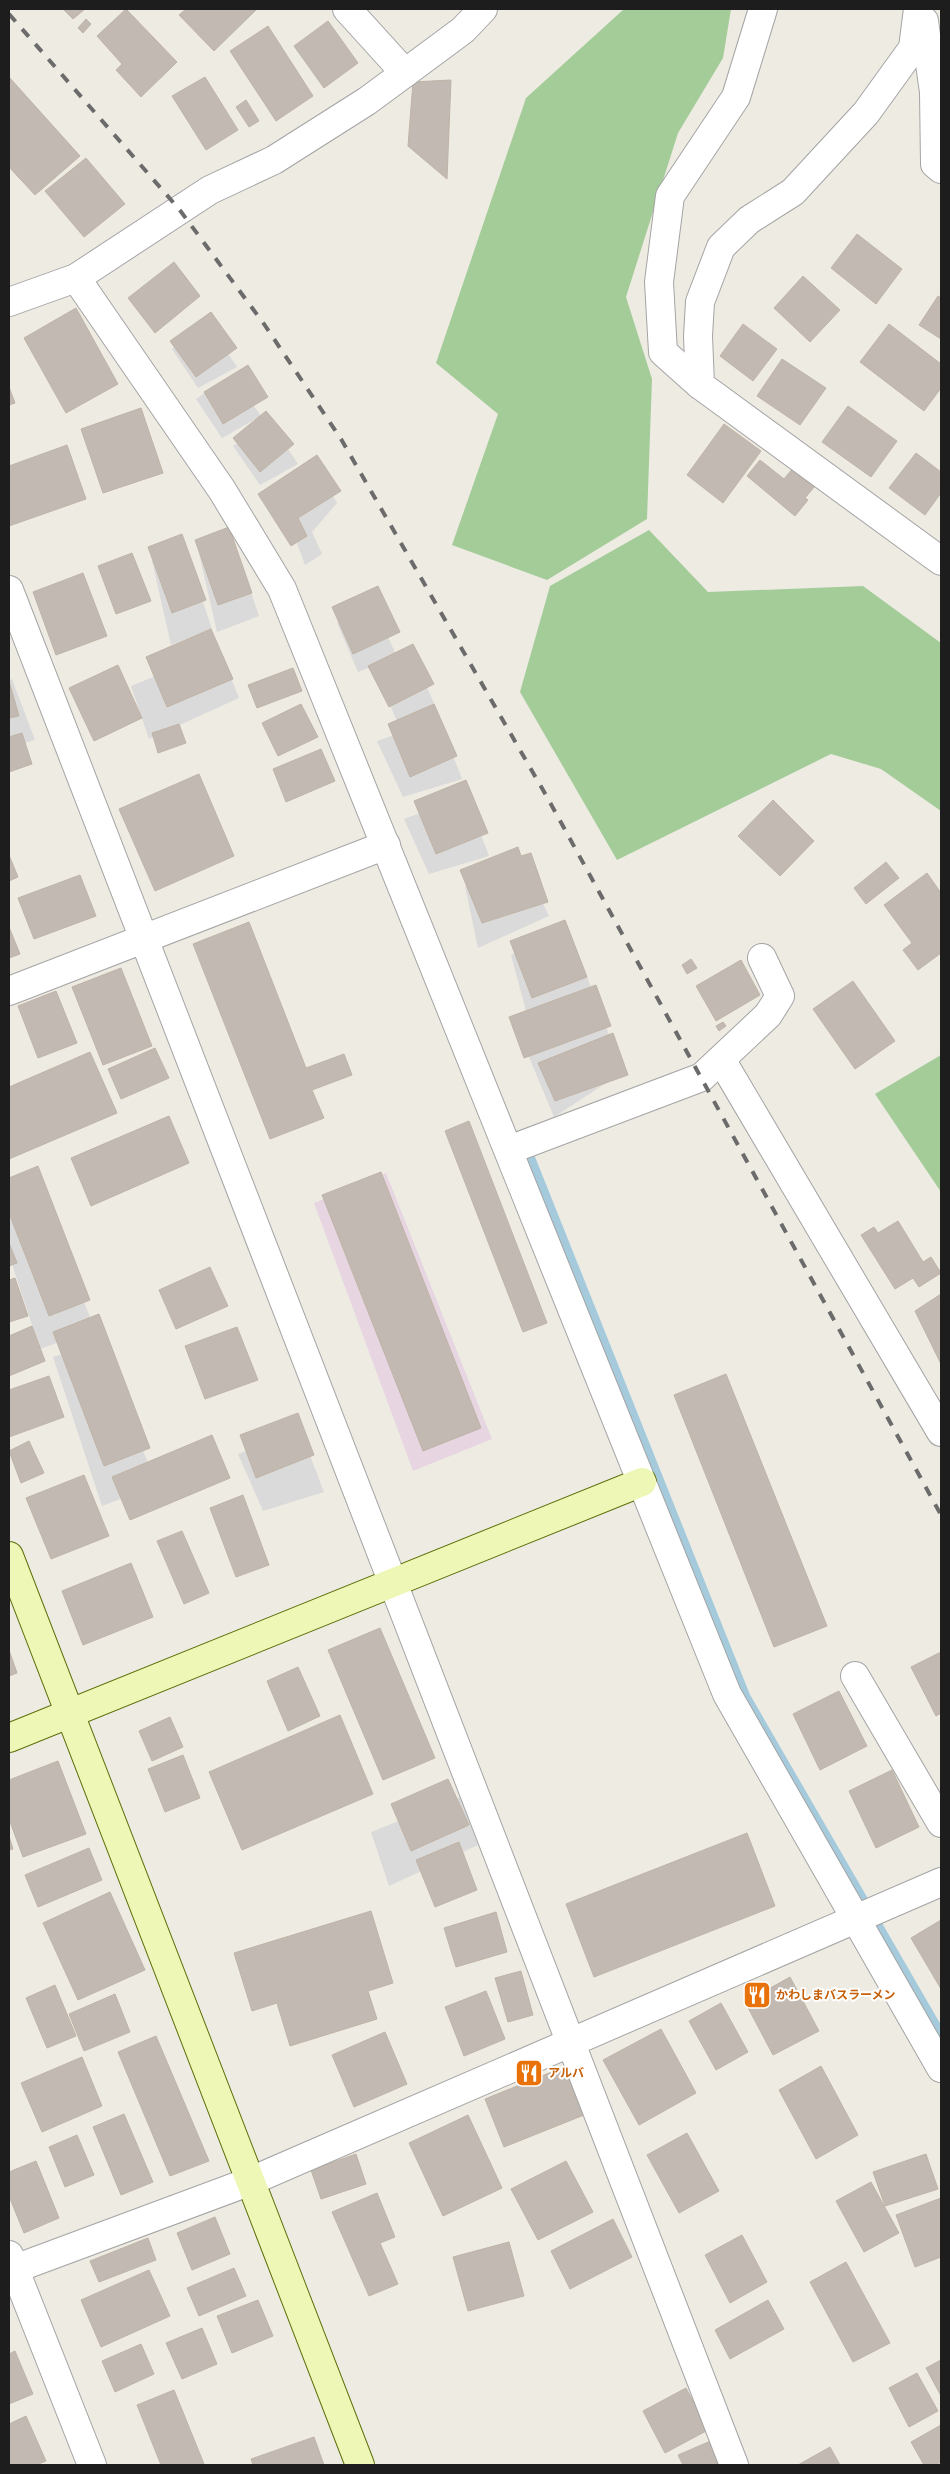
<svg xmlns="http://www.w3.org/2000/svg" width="950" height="2474" font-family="Helvetica,'Noto Sans JP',sans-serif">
<rect width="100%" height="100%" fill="#eeebe3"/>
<!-- residential -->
<g fill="#dbdada">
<polygon points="209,325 237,367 198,388 172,349"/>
<polygon points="232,375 261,416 222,438 196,399"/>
<polygon points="270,422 298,464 260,485 233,446"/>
<polygon points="317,468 337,503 312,532 322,554 305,565 278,492"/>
<polygon points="232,536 259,616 217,632 198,549"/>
<polygon points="185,549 212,629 171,645 152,561"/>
<polygon points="374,606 397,657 358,672 337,623"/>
<polygon points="220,650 239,698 149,739 131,686"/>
<polygon points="416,663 439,714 400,728 379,680"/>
<polygon points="12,679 35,740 9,748 9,681"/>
<polygon points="439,719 462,779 403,797 377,741"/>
<polygon points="466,796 489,856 429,874 404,819"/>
<polygon points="527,870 549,916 478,948 465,886"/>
<polygon points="569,929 623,1072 554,1117 519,1033 529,1022 511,955"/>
<polygon points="36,1186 95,1329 40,1349 9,1255 9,1195"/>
<polygon points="99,1342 157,1485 102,1506 53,1357"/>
<polygon points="301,1432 324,1492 263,1511 238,1454"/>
<polygon points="460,1797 478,1845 389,1886 371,1832"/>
</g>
<!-- industrial -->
<polygon fill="#e7d5e2" points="386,1173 492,1439 413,1471 314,1203"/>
<!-- forest -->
<g fill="#a4cc99">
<polygon points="624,9 731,9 723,58 678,133 626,297 652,379 647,519 547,580 452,545 498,414 436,363 526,98"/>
<polygon points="649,530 708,592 863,586 941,643 941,811 881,769 831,754 617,860 520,692 550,586"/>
<polygon points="941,1055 941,1192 875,1094"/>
</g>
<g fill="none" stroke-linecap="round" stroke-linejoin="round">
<!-- stream -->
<polyline stroke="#a4cadb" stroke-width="11" points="530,1159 745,1697 941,2036"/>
</g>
<!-- building -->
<g fill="#c2bab2" stroke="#bfb3a6">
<polygon points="63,9 85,9 73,19"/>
<polygon points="126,9 177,62 141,97 116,70 122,64 97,36"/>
<polygon points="186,9 257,9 214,51 179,15"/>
<polygon points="86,19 91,24 83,33 78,28"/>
<polygon points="328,21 358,63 324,88 294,46"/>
<polygon points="268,26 313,96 276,121 230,51"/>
<polygon points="9,77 80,156 35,195 9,167"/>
<polygon points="205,77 238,130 206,150 172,96"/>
<polygon points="451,80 447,179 408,146 413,82"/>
<polygon points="246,100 259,121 249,127 236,107"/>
<polygon points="86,158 125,204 84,237 45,191"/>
<polygon points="857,234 902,269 876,304 831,268"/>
<polygon points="174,262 200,296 155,333 128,298"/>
<polygon points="803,276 840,310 810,342 774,308"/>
<polygon points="938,296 941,298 941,339 919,325"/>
<polygon points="76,308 118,384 66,413 24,338"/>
<polygon points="211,312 237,348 196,377 170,341"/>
<polygon points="743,324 777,349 753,381 720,356"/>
<polygon points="889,324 941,364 941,388 924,411 860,362"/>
<polygon points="782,359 826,388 800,425 757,396"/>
<polygon points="248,365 268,397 223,424 204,392"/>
<polygon points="9,387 15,403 9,405"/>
<polygon points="848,406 897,441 871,477 822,442"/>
<polygon points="141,408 163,473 103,493 81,429"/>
<polygon points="266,411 294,444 260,472 233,438"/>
<polygon points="724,424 761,451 723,503 687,475"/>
<polygon points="67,445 86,499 9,526 9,466"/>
<polygon points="916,453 941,472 941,493 925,515 889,488"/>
<polygon points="317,455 341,491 298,518 307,536 291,546 258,494"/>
<polygon points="760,460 784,479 793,468 815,486 805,498 808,500 795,516 747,476"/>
<polygon points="229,527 252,593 218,605 195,540"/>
<polygon points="182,534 206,600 172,613 148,547"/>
<polygon points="132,553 151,601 116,614 98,566"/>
<polygon points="83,573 107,636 56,655 33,592"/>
<polygon points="378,586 400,632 353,654 332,607"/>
<polygon points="211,629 233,679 167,707 146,657"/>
<polygon points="413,644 434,684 389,707 368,666"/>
<polygon points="118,665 142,718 94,741 69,688"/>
<polygon points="293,668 302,691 257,708 248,685"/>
<polygon points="9,681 19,716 9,718"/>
<polygon points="301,704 318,737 278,756 262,723"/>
<polygon points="434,704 457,756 410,777 388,724"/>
<polygon points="179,724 186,743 158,753 152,733"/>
<polygon points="22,733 32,764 9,772 9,737"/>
<polygon points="321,749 335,781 286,802 273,769"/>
<polygon points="199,774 234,856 155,891 119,809"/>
<polygon points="466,780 488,833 436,854 414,801"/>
<polygon points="773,800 814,841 780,876 738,836"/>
<polygon points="518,847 521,856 531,853 548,902 482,923 460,870"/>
<polygon points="9,855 18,877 9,881"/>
<polygon points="886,862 899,878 866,904 854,888"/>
<polygon points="927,873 941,893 941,953 918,970 903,950 912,943 884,905"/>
<polygon points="80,875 96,916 34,939 18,898"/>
<polygon points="565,920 587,977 532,998 510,941"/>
<polygon points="249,922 306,1068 344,1054 352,1075 312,1090 324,1118 270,1139 193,944"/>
<polygon points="9,927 20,954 9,958"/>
<polygon points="691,959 697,968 687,974 682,965"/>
<polygon points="741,960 760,995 716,1021 696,986"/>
<polygon points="121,968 152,1046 103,1065 72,987"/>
<polygon points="853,981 895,1041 855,1069 813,1009"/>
<polygon points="596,985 611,1026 524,1058 509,1017"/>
<polygon points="56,991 77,1043 38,1058 18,1006"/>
<polygon points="723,1022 726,1026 719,1031 716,1026"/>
<polygon points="613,1033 628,1075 555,1101 538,1063"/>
<polygon points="155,1048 169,1078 121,1099 108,1069"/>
<polygon points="90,1052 117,1113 9,1159 9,1087"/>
<polygon points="169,1116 189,1163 91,1206 71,1158"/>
<polygon points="469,1121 547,1323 523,1332 445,1131"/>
<polygon points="38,1166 90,1300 49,1316 9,1213 9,1178"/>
<polygon points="381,1172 481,1428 423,1451 322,1195"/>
<polygon points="898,1221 923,1262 931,1257 941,1273 919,1287 913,1278 895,1289 861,1235 874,1227 878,1233"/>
<polygon points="9,1243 17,1263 9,1266"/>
<polygon points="210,1267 228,1306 176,1329 159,1290"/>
<polygon points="15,1278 28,1316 9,1322 9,1280"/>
<polygon points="941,1294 941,1364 915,1311"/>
<polygon points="99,1314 150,1448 104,1466 53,1332"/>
<polygon points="32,1326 45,1361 9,1376 9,1336"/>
<polygon points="237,1327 258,1380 205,1399 185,1346"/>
<polygon points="726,1374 827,1626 774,1647 674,1395"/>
<polygon points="49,1376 64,1417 9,1437 9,1390"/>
<polygon points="298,1413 314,1455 256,1478 240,1435"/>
<polygon points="212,1435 230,1478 130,1520 112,1477"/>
<polygon points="29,1441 44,1473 21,1483 9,1451"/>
<polygon points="84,1475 109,1536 51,1559 26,1498"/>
<polygon points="243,1495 269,1565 236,1577 210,1508"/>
<polygon points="182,1531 209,1593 184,1604 157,1541"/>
<polygon points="131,1563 153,1617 83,1645 62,1591"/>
<polygon points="380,1628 435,1758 383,1780 328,1650"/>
<polygon points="9,1650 17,1673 9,1676"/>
<polygon points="941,1652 941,1713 936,1716 911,1667"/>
<polygon points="298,1667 320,1716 288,1731 267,1681"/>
<polygon points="839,1691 867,1746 820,1770 793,1714"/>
<polygon points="340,1715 373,1794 242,1850 209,1772"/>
<polygon points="170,1717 183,1747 152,1761 139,1731"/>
<polygon points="183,1755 200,1798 165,1812 148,1769"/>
<polygon points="58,1761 86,1834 23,1857 9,1819 9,1780"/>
<polygon points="892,1770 919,1827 876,1848 849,1791"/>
<polygon points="448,1779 469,1825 411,1851 391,1804"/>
<polygon points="747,1833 775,1906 594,1977 566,1904"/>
<polygon points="9,1836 13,1849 9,1850"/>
<polygon points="459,1842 477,1890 435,1907 416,1860"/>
<polygon points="89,1848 102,1880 38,1907 25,1875"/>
<polygon points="110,1892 145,1970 78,2000 43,1923"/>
<polygon points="371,1911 393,1983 368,1991 377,2019 290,2046 277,2003 252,2011 234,1953"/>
<polygon points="496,1912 507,1952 456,1967 444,1928"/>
<polygon points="941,1920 941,1989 911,1938"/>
<polygon points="521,1971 533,2015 508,2022 495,1978"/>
<polygon points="790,1977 819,2031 773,2055 745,2002"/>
<polygon points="55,1985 76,2036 47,2048 26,1998"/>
<polygon points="486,1991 505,2039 464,2056 445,2007"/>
<polygon points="115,1994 130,2032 84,2051 69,2014"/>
<polygon points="721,2003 748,2052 716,2070 689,2021"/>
<polygon points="661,2029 696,2093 639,2125 603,2060"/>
<polygon points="385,2032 407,2084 354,2107 332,2055"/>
<polygon points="156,2036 209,2161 170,2176 118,2052"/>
<polygon points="82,2057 102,2106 42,2132 21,2083"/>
<polygon points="821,2066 858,2135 816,2159 779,2090"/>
<polygon points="564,2067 584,2115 504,2147 485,2099"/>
<polygon points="124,2114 153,2182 121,2195 93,2127"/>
<polygon points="468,2115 502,2188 443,2216 409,2143"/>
<polygon points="687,2133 719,2191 679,2213 647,2155"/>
<polygon points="77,2135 94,2175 65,2187 49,2147"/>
<polygon points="356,2154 366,2184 321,2199 311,2170"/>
<polygon points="926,2154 938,2189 885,2206 873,2172"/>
<polygon points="36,2161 59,2218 24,2233 9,2196 9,2172"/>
<polygon points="566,2161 593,2212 538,2240 511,2189"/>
<polygon points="871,2182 899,2233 864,2252 836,2201"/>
<polygon points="377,2193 395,2237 380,2243 398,2284 369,2296 332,2212"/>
<polygon points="941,2198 941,2257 915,2267 896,2215"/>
<polygon points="215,2217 230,2254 192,2270 177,2233"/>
<polygon points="613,2219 632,2257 570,2289 551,2251"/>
<polygon points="742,2235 767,2282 730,2303 705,2255"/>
<polygon points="148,2238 156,2260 99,2282 90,2261"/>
<polygon points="509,2242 524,2296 468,2311 453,2257"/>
<polygon points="846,2262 890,2343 853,2362 810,2282"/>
<polygon points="234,2268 246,2296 199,2316 187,2288"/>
<polygon points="149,2270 170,2316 101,2347 81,2300"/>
<polygon points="258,2300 273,2336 232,2353 217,2316"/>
<polygon points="768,2300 784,2329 730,2359 715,2330"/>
<polygon points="202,2328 217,2364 182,2379 166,2343"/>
<polygon points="141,2344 154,2374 115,2392 102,2361"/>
<polygon points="15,2351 33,2394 9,2404 9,2354"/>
<polygon points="941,2360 941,2396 926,2368"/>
<polygon points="917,2373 938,2411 909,2427 889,2388"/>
<polygon points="686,2388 708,2430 665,2453 643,2411"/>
<polygon points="174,2390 204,2464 201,2465 161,2465 137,2405"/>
<polygon points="26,2416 46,2461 36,2465 9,2465 9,2424"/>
<polygon points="941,2425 941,2462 935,2465 924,2465 911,2442"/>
<polygon points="314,2437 324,2465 253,2465 251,2459"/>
<polygon points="713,2440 724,2465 683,2465 678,2455"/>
<polygon points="830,2447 840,2465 798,2465"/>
</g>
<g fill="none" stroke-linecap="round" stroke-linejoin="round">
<!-- street casing -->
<g stroke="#a4a4a4" stroke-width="30">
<g id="street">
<polyline points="347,9 405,73"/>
<polyline points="918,9 913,48 866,113 793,192 749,220 721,247 700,302 698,336 700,385 941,561"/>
<polyline points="924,21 934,92 935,164 941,169"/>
<polyline points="76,278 222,490 282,589 727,1694 941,2068"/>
<polyline points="9,302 76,278 210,190 274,160 367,101 405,73 463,30 483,9"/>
<polyline points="700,385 663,352 659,282 670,196 736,97 763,9"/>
<polyline points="9,590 734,2465"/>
<polyline points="9,991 386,845"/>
<polyline points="722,1061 941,1432"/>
<polyline points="509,1150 702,1077 768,1015 780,996 762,958"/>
<polyline points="855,1676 941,1823"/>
<polyline points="9,2255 92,2465"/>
<polyline points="9,2271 251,2181 941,1882"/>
</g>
</g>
<!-- secondary casing -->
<g stroke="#5c7008" stroke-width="30">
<g id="secondary">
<polyline points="9,1556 360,2465"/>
<polyline points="9,1738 642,1482"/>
</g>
</g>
<!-- street -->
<use href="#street" stroke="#fff" stroke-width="28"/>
<!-- secondary -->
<use href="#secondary" stroke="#eff7b7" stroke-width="28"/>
<!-- rail -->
<polyline stroke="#6b6b6b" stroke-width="4" stroke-dasharray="10 10" stroke-linecap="butt" points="9,14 179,209 264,324 341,439 547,797 941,1515"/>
</g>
<!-- icons -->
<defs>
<g id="restaurant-square" transform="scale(1.4375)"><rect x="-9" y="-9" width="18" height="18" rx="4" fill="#e8710a" stroke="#fff"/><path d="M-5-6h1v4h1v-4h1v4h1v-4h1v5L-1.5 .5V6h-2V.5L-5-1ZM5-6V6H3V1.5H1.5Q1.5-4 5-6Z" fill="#fff"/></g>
</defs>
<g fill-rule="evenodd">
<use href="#restaurant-square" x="757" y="1995"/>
<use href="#restaurant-square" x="529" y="2073"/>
</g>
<g text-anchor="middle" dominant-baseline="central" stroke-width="4" stroke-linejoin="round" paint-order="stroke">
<!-- food labels -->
<g font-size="12" font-weight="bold" fill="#c56008" stroke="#fff" text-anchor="start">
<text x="776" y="1995">かわしまバスラーメン</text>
<text x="548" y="2073">アルバ</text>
</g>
</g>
<!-- border -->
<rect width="950" height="2474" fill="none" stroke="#1d1d1d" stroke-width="20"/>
</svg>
